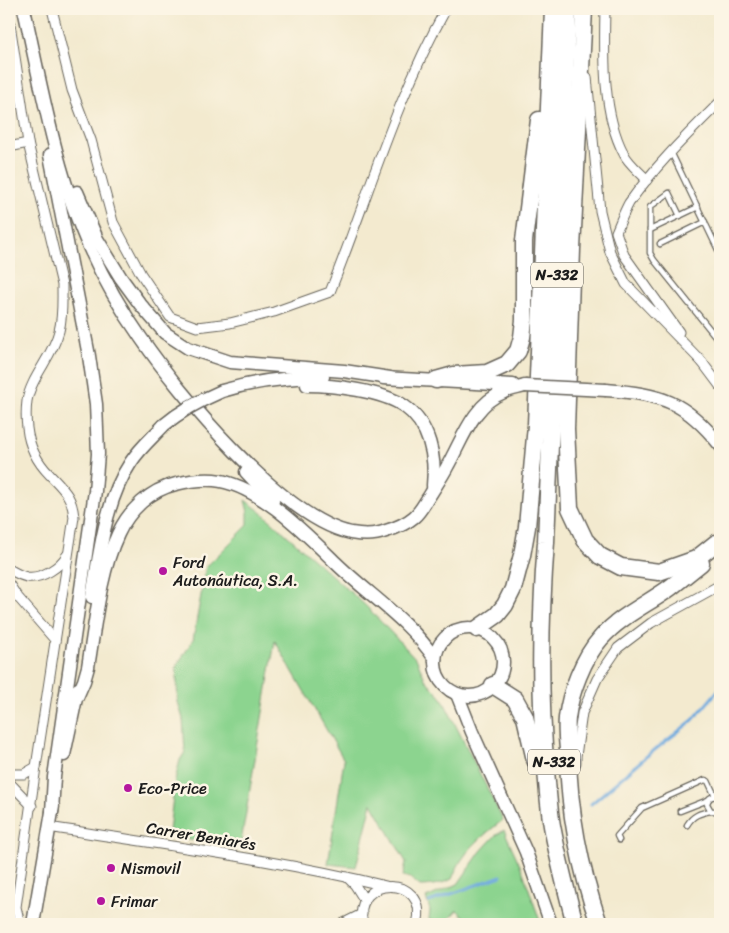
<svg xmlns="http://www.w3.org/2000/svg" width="729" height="933" font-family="Sriracha,sans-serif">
<rect width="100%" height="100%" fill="#fcf5e5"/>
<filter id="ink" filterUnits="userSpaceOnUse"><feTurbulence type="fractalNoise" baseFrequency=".02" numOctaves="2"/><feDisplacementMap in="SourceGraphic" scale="10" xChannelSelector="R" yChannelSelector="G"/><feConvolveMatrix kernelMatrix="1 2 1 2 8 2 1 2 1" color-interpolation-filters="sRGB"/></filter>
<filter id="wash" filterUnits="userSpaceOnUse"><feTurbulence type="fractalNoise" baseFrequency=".0096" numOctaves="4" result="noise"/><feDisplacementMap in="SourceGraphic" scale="20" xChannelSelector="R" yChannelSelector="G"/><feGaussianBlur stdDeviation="1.12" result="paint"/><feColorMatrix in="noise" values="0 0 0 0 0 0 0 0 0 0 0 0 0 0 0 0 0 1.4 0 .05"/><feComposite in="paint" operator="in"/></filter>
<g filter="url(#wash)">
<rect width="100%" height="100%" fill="#f3eacf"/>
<!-- green -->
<g fill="#8cd48f" stroke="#547856">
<path d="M245,500L260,511L366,606L417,660L425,679L442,698L503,820C481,837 462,852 452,879C442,884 431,886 420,886L410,878L403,876L406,862L372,803L356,867L328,864L344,760L275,641L240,848L183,839L184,833L169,831L175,780L180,760L185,752L183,719L178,702L176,667L193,640L206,567L248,525V512Z"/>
<polygon points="504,830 523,872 541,924 468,924 470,922 457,910 444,924 429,920 430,910 426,898 458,884 481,851 495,836"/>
</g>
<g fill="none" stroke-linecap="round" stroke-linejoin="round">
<!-- stream -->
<g stroke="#6ca9de" stroke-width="3">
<polyline points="591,804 647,756 693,720 720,688"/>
<polyline points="429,902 501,876"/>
</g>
</g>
</g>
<g filter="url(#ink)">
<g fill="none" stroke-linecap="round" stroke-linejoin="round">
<!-- lane casing -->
<g stroke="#67645b" stroke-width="7">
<g id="lane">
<polyline points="671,152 720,254"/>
<polyline points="680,216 669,193 650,207 650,253 654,260 720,342"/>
<polyline points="650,230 698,207"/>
<polyline points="660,244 705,222"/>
<path d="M720,799C714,794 708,797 707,804L711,811H716L720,809"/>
<polyline points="680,811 708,800"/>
<path d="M687,825C693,815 700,813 711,811"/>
<polyline points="619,840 617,836 642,808 705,780 708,781 715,796"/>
</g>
</g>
<!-- street casing -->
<g stroke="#67645b" stroke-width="11">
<g id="street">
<path d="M52,9L72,90L91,140L113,222L141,274L170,317L197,327L230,323L274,312L330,292C368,197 396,98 446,9"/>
<path d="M605,9C604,54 602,113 624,154C629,164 640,172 647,180"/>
<path d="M9,17L28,143L62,285C62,301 63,316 59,331C53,356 31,377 27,401C26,409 26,420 27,428C29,446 38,463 50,475C64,490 72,496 74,517L36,767L16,907L20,924"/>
<polyline points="587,77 600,211 610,252 626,284 703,363"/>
<polyline points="9,147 28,143"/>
<path d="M679,332L624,255L616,232C620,223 624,212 629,203C655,166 688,134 720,102"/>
<polyline points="699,358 720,386"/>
<path d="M9,569C14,572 21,576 27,577C42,579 60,567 67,555"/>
<polyline points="9,584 16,595 55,640"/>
<polyline points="576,763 576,756 582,713 597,679 618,648 651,623 720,585"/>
<polyline points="9,774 24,774 36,767"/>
<polyline points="9,782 32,806"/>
<path d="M49,827C161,845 275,859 386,886"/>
<polyline points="347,877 355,885 365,901"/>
<polyline points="342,924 362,914"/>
<path d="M363,924C350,874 431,874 417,924"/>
</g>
</g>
<!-- secondary casing -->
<g stroke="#67645b" stroke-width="15">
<g id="secondary">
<path d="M24,9C42,89 56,174 90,249C104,280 122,311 141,338C180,395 283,519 351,533C362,535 376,535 386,531C396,528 407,523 414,517C421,511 425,502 430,495C436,485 443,475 448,465C462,440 474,403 504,392C510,389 518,388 525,386"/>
<polyline points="50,155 89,356 96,404 98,454 95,491 54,777 52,812"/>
<polyline points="77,192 97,239 121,278 140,304 165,333 188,348 230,362 344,371 390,378"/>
<polyline points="383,378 513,385"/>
<path d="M307,385C333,385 383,391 404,406C430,424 436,458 433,486"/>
<path d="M606,390C661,394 685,401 720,445"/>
<path d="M222,391C255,381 289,377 323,377"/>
<polyline points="246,472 273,501"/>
<path d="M92,597C100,552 105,501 131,462C140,448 153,437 164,425"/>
<circle cx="469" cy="662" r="34"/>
<polyline points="457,694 472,732 526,852 551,924"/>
<path d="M77,697L84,681L88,667C95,625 100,572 118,534C129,510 150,490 176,484C188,481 201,479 214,480C258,484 306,534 337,564C369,595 410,621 435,659"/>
<polyline points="64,755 78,689"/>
<polyline points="33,924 53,806"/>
</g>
</g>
<!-- highway casing -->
<g stroke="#67645b" stroke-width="19">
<g id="highway">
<path d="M568,9L546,542C540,619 539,694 546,771C548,791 549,812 553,831C559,863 567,893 575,924"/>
<polyline points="584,9 572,249 566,429 570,508 585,540 600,556 621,567 659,572 696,559 716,543"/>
<polyline points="436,380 454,375 487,373 507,364 518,351 522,337 524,320 524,241 539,120"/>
<polyline points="477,629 497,615 505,605 513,589 522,555 527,527 536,425 553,9"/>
<polyline points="493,685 515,699 525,717 535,760"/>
<path d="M599,924C580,868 568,808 568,749C567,739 566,728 567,718C570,693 583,658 601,638C620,616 648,604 671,587C681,579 691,571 701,563"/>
</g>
</g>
<!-- lane -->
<use href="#lane" stroke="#fff" stroke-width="4.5"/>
<!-- street -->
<use href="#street" stroke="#fff" stroke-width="9"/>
<!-- secondary -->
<use href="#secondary" stroke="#fff" stroke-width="12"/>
<!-- highway -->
<use href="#highway" stroke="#fff" stroke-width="16"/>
<!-- secondary-bridge casing -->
<g stroke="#67645b" stroke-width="15" stroke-linecap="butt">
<g id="secondary-bridge">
<polyline points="525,386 606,390"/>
<path d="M164,425C182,410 201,400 222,391"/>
</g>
</g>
<!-- secondary-bridge -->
<use href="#secondary-bridge" stroke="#fff" stroke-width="12"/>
</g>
</g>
<!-- markers -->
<g fill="#b5179e" stroke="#fcf5e5" stroke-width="2">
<circle cx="163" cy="571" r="5"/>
<circle cx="128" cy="788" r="5"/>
<circle cx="111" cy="868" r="5"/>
<circle cx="101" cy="901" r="5"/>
</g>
<g text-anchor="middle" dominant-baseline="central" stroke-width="5" stroke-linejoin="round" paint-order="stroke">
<!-- shield labels -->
<g fill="#fcf5e5" stroke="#5f5d58" stroke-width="1">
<rect x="531" y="262.5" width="52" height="25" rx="4"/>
<rect x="528" y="749.5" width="52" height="25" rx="4"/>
</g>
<g font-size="15" font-weight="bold" fill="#1c1c1c">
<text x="557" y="275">N-332</text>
<text x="554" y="762">N-332</text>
</g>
<!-- poi labels -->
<g font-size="16" fill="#1c1c1c" stroke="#fcf5e5" text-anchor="start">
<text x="173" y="562">Ford<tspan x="173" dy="18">Autonáutica, S.A.</tspan></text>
<text x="138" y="788">Eco-Price</text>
<text x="121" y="868">Nismovil</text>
<text x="111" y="901">Frimar</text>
</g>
<!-- street labels -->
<g font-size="16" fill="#1c1c1c" stroke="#fcf5e5">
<text transform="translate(201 836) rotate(9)">Carrer Beniarés</text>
</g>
</g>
<!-- margin -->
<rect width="729" height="933" fill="none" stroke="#fcf5e5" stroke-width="30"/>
</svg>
